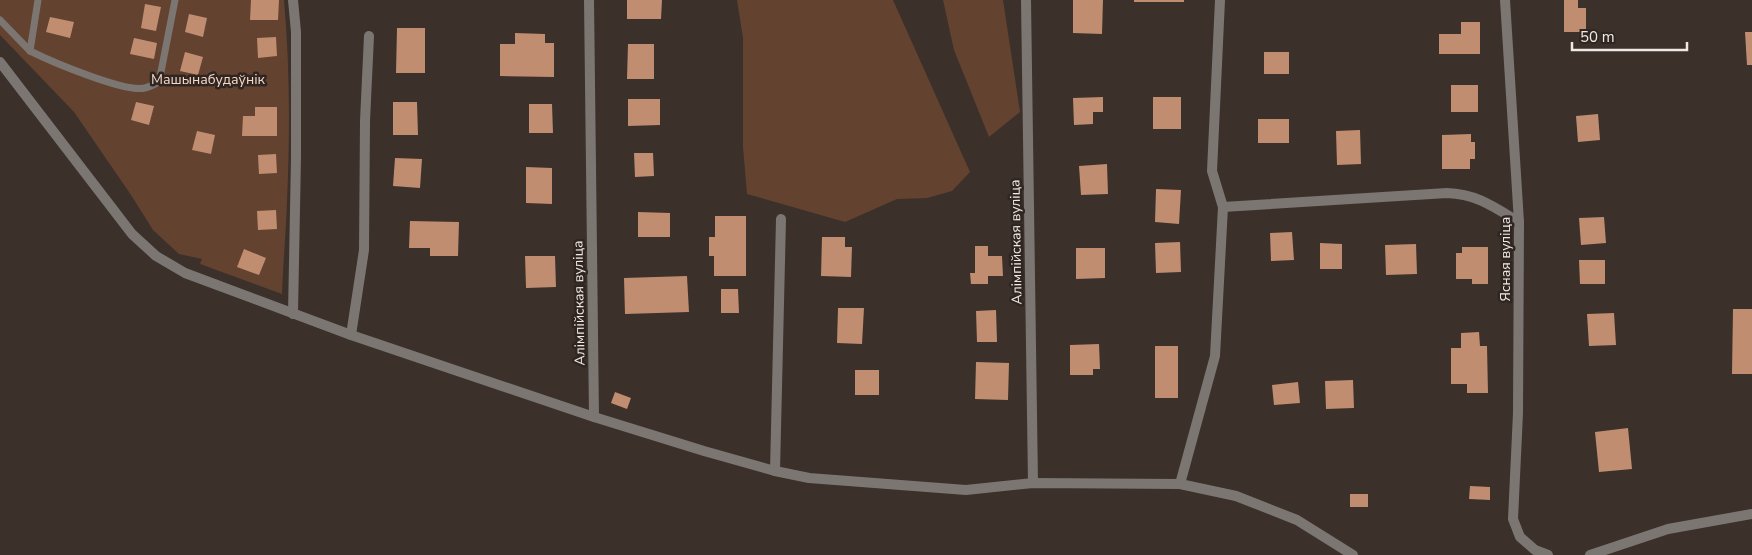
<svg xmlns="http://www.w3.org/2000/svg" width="1752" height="555" font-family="'Nunito Sans',sans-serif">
<rect width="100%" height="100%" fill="#3b302a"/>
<!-- green -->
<g fill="#634230">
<path d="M0,0H284C290,67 290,135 287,202C286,233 283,263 282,294L200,264L202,259L179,254L153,230L131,195L74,112L0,35Z"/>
<polygon points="737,0 893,0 970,172 952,191 927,198 897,199 845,222 747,194 743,147 743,38"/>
<polygon points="943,0 1003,0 1020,112 989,137 954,50"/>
</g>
<!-- building -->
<g fill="#c08d71">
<polygon points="251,0 279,0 278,20 250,20"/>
<polygon points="627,0 662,0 661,19 627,19"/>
<polygon points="1073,0 1103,0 1102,34 1073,33"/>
<rect x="1134" y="0" width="50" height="2"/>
<polygon points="1564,0 1578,0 1578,8 1586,8 1586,32 1564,32"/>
<polygon points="145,4 161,7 156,31 141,28"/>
<polygon points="189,14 207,18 203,37 185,32"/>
<polygon points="50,17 74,22 70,38 46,32"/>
<polygon points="1461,22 1480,22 1480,54 1439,54 1439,34 1461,34"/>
<polygon points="397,28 425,28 425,73 396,73"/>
<polygon points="1745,32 1752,32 1752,65 1747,65"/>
<polygon points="515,33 545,34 545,43 554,43 554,77 500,76 500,44 515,44"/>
<polygon points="276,37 277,56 258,58 257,38"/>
<polygon points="134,38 157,43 154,59 130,54"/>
<polygon points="628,44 654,44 654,79 627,79"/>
<polygon points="185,52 203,57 198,75 180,71"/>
<rect x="1264" y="52" width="25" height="22"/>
<rect x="1451" y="85" width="27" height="27"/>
<polygon points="1103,97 1103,112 1093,112 1093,124 1074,125 1073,98"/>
<rect x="1153" y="97" width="28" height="32"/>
<polygon points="628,99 660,99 660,125 628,126"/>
<polygon points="136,102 154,106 149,125 131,120"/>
<polygon points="393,102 417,102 418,135 393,135"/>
<polygon points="529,104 552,104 553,133 529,133"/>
<polygon points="255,107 277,107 277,136 242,136 243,116 255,116"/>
<polygon points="1598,114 1600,140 1578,142 1576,116"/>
<rect x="1258" y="119" width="31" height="24"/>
<polygon points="1360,130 1361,164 1337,165 1336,131"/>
<polygon points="197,131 215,135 211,154 192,150"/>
<polygon points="1471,134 1471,142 1475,142 1475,159 1470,159 1470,169 1442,169 1442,135"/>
<polygon points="634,153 653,153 654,176 635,177"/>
<polygon points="276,154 277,173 259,174 258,155"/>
<polygon points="395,158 422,159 420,188 393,186"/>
<polygon points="1107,164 1108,194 1081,195 1079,166"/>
<polygon points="526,167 552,168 552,204 526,203"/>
<polygon points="1156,189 1181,190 1179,224 1155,222"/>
<polygon points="276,210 277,229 258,230 257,211"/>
<polygon points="638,212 670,213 670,237 638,237"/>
<polygon points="715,216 746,216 746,276 714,276 714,256 709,256 709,237 715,237"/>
<polygon points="1604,217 1606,243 1581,245 1579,218"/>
<polygon points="410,221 459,222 458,256 430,256 430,248 409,248"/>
<polygon points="1292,232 1294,260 1271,261 1270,233"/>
<polygon points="822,237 845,237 845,247 852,247 851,277 821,276"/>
<polygon points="1180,242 1181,272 1156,273 1155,243"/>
<polygon points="1320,243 1342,244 1342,269 1320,269"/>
<polygon points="1416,244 1417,274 1386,275 1385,245"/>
<polygon points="975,246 988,246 988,256 1002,256 1003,276 988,276 988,284 971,284 970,273 975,273"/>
<polygon points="1462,247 1488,247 1488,284 1472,284 1472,279 1456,279 1456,253 1462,253"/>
<polygon points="1076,248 1105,248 1105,278 1076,279"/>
<polygon points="244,249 266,258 259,275 237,267"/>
<polygon points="525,256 555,256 556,287 526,288"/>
<polygon points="1579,260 1605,260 1605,284 1580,284"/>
<polygon points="687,276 689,312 625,314 624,278"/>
<polygon points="721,289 738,289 739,313 721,313"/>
<polygon points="838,308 864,308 862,344 837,343"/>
<polygon points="1733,309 1752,309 1752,374 1732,374"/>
<polygon points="996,310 997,342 977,342 976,311"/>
<polygon points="1614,313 1616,345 1589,346 1587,314"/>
<polygon points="1479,332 1480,346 1487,346 1488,393 1467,393 1467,384 1451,384 1451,348 1461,348 1461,333"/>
<polygon points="1099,344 1100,369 1093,369 1093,375 1070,375 1070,345"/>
<rect x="1155" y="346" width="23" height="52"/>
<polygon points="976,362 1009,363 1008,400 975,399"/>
<rect x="855" y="370" width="24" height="25"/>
<polygon points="1353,380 1354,408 1326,409 1325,381"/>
<polygon points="1298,382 1300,403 1274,405 1272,385"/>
<polygon points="615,392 631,398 627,409 611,403"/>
<polygon points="1628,428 1632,469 1599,472 1595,432"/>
<polygon points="1470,486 1490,487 1490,500 1469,499"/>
<rect x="1350" y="494" width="18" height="13"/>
</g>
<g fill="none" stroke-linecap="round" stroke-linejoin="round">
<!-- lane -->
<g stroke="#7b7672" stroke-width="7">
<polyline points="0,20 30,51 38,0"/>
<path d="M30,51C50,61 125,93 145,88C149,87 155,84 159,82L175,0"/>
</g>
<!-- street -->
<g stroke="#7b7672" stroke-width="10">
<polyline points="293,0 296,32 296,157 293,314"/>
<polyline points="589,0 594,417"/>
<polyline points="1026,0 1033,483"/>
<polyline points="1505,0 1519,222 1518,413 1513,519 1520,537 1535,550 1548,555"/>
<polyline points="0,62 132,234 156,256 185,273 351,335 594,417 704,451 775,471 809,478 966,490 1033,483 1180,484 1236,496 1297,520 1353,555"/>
<path d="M1223,207L1447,193C1477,194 1494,207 1519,222"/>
<polyline points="351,335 364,250 365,121 369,36"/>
<polyline points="775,471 781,219"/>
<polyline points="1180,484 1215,356 1223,207 1212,171 1220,0"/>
<polyline points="1590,555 1668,529 1752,514"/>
</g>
</g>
<g text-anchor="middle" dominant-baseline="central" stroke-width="5" stroke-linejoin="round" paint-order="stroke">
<!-- park labels -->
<g font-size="14" fill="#f7d8c7" stroke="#302621">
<text x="208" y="79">Машынабудаўнік</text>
</g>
<!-- street labels -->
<g font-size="14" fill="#efe8e4" stroke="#302621">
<text transform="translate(1016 242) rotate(-91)">Алімпійская вуліца</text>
<text transform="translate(1505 259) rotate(-90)">Ясная вуліца</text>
<text transform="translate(579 303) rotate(-91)">Алімпійская вуліца</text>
</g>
</g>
<!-- scale -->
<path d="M1572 42v8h115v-8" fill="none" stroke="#efe8e4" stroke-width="2.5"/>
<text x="1580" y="42" font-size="15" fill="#efe8e4" stroke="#302621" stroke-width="4" paint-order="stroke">50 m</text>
</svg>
